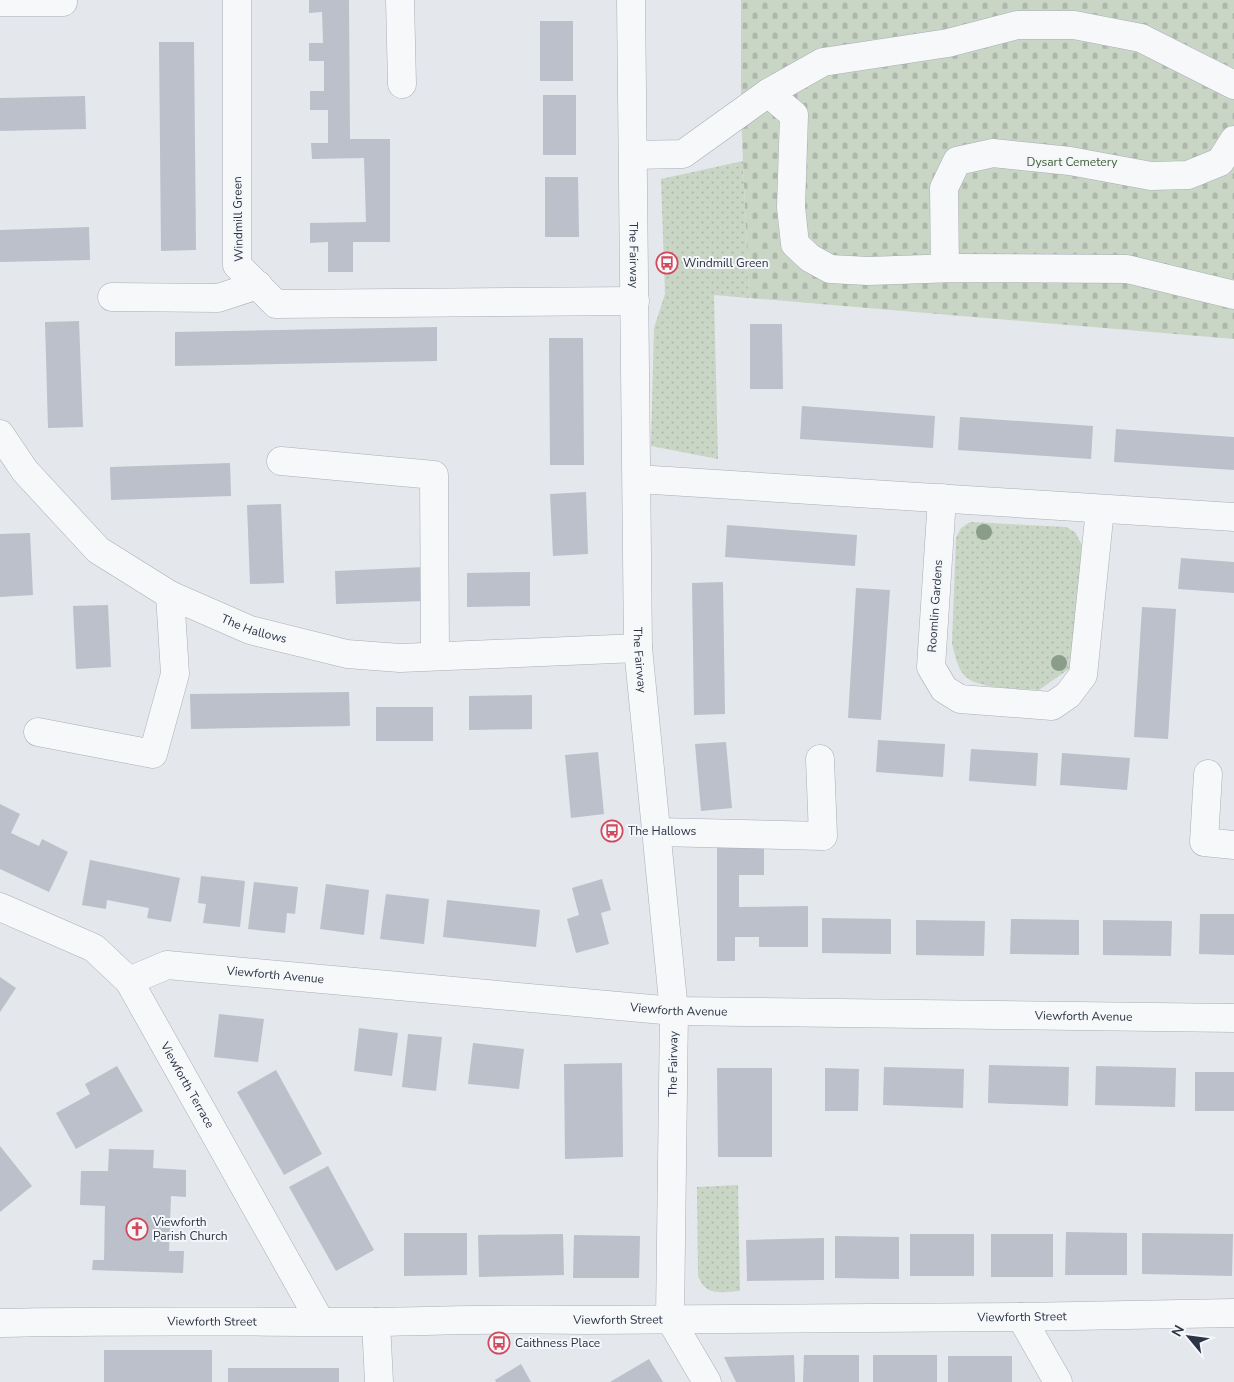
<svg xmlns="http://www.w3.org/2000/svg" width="1234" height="1382" font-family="'Nunito Sans',sans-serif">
<defs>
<pattern id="grass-dots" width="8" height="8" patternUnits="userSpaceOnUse" patternTransform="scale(1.25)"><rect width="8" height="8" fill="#c9d6c5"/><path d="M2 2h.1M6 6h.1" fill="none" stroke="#adb8ab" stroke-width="1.8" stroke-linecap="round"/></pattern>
<pattern id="cemetery-stones" width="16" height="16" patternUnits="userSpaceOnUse" patternTransform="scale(1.25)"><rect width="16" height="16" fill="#c9d6c5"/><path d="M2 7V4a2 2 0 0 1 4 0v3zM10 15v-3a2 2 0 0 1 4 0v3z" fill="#adb8ab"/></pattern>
</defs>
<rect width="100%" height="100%" fill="#e4e7ec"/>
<!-- grass -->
<g fill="url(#grass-dots)">
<polygon points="743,161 749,298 714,295 718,459 651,446 654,328 665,294 661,179"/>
<path d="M970,522L1066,527L1075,532L1082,545L1076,664L1039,690C1020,688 981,690 966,677C957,669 955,654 952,644L956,538L961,528Z"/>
<path d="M738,1185L740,1291C722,1292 706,1297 698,1276L697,1187Z"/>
</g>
<!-- cemetery -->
<polygon fill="url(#cemetery-stones)" points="741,0 1234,0 1234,339 749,298 741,115"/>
<!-- building -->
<g fill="#bbc0ca">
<polygon points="309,0 349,0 350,139 390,139 390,242 353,242 353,272 328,272 328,242 310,243 310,223 366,222 364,158 312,159 311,143 328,143 328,110 310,110 310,91 324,91 324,61 309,61 309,43 323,43 322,12 309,13"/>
<rect x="540" y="21" width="33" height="60"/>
<polygon points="159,42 194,42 196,250 161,251"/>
<rect x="543" y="95" width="33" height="60"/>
<polygon points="85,96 86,129 0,131 0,98"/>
<polygon points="545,177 578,177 579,237 545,237"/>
<polygon points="89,227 90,260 0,262 0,230"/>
<polygon points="79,321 83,427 48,428 45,322"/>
<polygon points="750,324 782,324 783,389 750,389"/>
<polygon points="437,327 437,361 175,366 175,332"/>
<polygon points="549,338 583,338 584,465 550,465"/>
<polygon points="802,406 935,416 933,448 800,439"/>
<polygon points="960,417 1093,426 1091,459 958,450"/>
<polygon points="1116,429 1234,437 1234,470 1114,462"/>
<polygon points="230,463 231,496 111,500 110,467"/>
<polygon points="586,492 588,554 553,556 550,494"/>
<polygon points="281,504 284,583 250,584 247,505"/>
<polygon points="727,525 857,535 855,566 725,557"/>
<polygon points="30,533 33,595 0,597 0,534"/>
<polygon points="1181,558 1234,562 1234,593 1178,589"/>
<polygon points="425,567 426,601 336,604 335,571"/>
<polygon points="530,572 530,606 467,607 467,573"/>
<polygon points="723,582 725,714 694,715 692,583"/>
<polygon points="856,588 890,590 881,720 848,718"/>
<polygon points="108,605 111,667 76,669 73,606"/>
<polygon points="1142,607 1176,609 1168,739 1134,737"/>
<polygon points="349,692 350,726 191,729 190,694"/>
<polygon points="532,695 532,729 469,730 469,696"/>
<rect x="376" y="707" width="57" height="34"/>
<polygon points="878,740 945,744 943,777 876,772"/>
<polygon points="726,742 732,808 701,811 695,744"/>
<polygon points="971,749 1038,753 1036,786 969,781"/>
<polygon points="598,752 604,814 571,818 565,755"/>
<polygon points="1062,753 1130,758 1127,790 1060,785"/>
<polygon points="0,804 20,814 11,833 39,846 42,839 68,852 49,892 0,869"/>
<polygon points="717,846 764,846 764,875 739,875 739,907 808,906 808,947 759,947 759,937 735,937 735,961 717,961"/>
<polygon points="90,860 180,878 171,922 147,918 149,908 107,900 106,909 82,905"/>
<polygon points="201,876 245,881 240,927 203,923 206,904 198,903"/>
<polygon points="602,879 611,910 601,913 609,944 576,953 567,919 579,915 572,888"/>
<polygon points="254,882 298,887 295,914 287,913 285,933 248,929"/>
<polygon points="326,884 369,890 364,935 320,929"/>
<polygon points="386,894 429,899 424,944 380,939"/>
<polygon points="447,900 540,910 536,947 443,937"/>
<polygon points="1200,914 1234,914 1234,955 1199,954"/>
<polygon points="822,918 891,919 891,954 822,953"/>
<polygon points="1011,919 1079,920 1079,955 1010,954"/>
<polygon points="916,920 985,921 984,956 916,955"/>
<polygon points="1103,920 1172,921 1171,956 1103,955"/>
<polygon points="0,977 16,988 0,1012"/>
<polygon points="219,1014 264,1019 258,1062 214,1057"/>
<polygon points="359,1028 398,1033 392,1076 354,1071"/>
<polygon points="408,1034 442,1037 436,1091 402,1087"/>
<polygon points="473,1043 524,1049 519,1089 468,1084"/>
<polygon points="622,1063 623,1157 565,1159 564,1064"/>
<polygon points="989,1065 1069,1067 1068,1106 988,1103"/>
<polygon points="117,1066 143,1111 76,1149 56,1113 90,1094 85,1084"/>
<polygon points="1096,1066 1176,1068 1175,1107 1095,1105"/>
<polygon points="884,1067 964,1069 963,1108 883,1105"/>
<polygon points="717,1068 772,1068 772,1157 718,1157"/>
<polygon points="825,1068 859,1069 858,1111 825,1111"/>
<polygon points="276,1070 322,1154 284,1175 237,1092"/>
<rect x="1195" y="1072" width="39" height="39"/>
<polygon points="0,1146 32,1186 0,1212"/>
<polygon points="109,1149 154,1150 153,1168 186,1170 186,1197 171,1196 169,1251 184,1251 183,1273 92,1270 93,1260 104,1260 105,1206 80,1205 81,1171 108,1171"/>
<polygon points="328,1166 374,1250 336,1271 289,1187"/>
<polygon points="1066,1232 1127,1233 1127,1275 1065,1275"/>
<polygon points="404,1233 467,1233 467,1275 404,1276"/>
<polygon points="1142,1233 1233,1234 1232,1276 1142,1274"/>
<polygon points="563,1234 564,1275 479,1277 478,1235"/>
<rect x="910" y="1234" width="64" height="42"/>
<rect x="991" y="1234" width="62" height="43"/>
<polygon points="574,1235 640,1236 639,1278 573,1278"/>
<polygon points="835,1236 899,1237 899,1279 835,1278"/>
<polygon points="824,1238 824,1280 747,1281 746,1240"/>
<rect x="104" y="1350" width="108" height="32"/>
<polygon points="794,1355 795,1382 736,1382 724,1357"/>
<polygon points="804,1355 859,1355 859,1382 803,1382"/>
<rect x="873" y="1355" width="64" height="27"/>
<rect x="948" y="1356" width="64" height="26"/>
<polygon points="649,1359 663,1382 610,1382"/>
<polygon points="521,1364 531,1382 496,1382 495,1380"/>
<rect x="228" y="1368" width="111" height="14"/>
</g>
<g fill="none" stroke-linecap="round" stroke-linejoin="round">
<!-- minor casing -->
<g stroke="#a9aeb7" stroke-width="29">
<g id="minor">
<polyline points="237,0 237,265 276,304 635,301"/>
<polyline points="400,0 402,84"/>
<path id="s1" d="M631,0L638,648L674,1011L670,1319"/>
<polyline points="0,2 63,2"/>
<polyline points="768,93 794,115 791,207 795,244 810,258 830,269 868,271 955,268 1127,269 1234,295"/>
<polyline points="633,155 683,154 768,93 823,62 948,43 1017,25 1074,25 1141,38 1234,85"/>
<polyline points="945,268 944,188 957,161 993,153 1070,161 1151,176 1188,175 1220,162 1234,140"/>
<polyline points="112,297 218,298 258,285"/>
<path id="s2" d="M0,434L25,471L98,550L170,595L250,630L347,654L400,658L638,648"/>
<polyline points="281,461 434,475 435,656"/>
<polyline points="637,479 1234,517"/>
<polyline points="942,498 931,667 944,689 960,699 1052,706 1068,695 1083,675 1100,509"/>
<polyline points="38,732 153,754 175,674 170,595"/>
<polyline points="1208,774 1204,842 1234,845"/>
<polyline points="657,832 823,836 820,759"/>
<path id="s3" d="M0,907L94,948L129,981L320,1321"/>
<path id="s4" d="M129,981L167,965L674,1011L1234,1018"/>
<polyline points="1021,1317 1058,1382"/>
<polyline points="670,1319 707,1382"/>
<polyline points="376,1322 379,1382"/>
<path id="s5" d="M0,1323C125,1320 250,1322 375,1322C445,1321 516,1318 586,1320L1021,1317L1234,1313"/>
</g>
</g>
<!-- minor -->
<use href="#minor" stroke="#f7f8fa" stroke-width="28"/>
</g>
<!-- trees -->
<g fill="#899d89">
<circle cx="984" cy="532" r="8"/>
<circle cx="1059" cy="663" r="8"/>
</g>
<!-- icons -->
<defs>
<g id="bus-ring" transform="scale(1.125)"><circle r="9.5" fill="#f4f6f9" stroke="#d1495b" stroke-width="1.5"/><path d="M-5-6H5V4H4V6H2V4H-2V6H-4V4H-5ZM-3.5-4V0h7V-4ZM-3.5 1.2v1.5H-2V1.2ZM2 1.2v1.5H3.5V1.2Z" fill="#d1495b"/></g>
<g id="church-ring" transform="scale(1.125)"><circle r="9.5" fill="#f4f6f9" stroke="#d1495b" stroke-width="1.5"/><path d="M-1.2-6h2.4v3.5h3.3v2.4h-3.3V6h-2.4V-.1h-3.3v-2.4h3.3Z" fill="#d1495b"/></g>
</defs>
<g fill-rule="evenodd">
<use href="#bus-ring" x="667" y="263"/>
<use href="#bus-ring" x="612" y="831"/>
<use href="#church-ring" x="137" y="1229"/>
<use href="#bus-ring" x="499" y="1343"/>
</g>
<g text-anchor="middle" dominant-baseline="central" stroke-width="4" stroke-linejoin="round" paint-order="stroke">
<!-- park labels -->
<g font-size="12" fill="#3f6138" stroke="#f4f6f9">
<text x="1072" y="162">Dysart Cemetery</text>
</g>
<!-- street labels -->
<g font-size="12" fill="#2b3445" stroke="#f4f6f9">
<text transform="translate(238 219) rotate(-91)">Windmill Green</text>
<text stroke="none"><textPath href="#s1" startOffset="255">The Fairway</textPath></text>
<text transform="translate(935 606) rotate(-86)">Roomlin Gardens</text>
<text stroke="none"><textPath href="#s2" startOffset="328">The Hallows</textPath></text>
<text stroke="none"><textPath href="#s1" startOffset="660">The Fairway</textPath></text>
<text stroke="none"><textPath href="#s4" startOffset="150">Viewforth Avenue</textPath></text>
<text stroke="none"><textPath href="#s4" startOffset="555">Viewforth Avenue</textPath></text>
<text stroke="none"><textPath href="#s4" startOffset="960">Viewforth Avenue</textPath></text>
<text transform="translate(673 1064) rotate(-89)">The Fairway</text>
<text stroke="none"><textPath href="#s3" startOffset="270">Viewforth Terrace</textPath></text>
<text stroke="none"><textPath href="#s5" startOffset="1022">Viewforth Street</textPath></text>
<text stroke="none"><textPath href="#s5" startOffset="618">Viewforth Street</textPath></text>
<text stroke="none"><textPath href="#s5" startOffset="212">Viewforth Street</textPath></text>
</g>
<!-- poi labels -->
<g font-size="12" fill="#2b3445" stroke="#f4f6f9" text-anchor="start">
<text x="683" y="263">Windmill Green</text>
<text x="628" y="831">The Hallows</text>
<text x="153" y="1222">Viewforth<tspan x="153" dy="14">Parish Church</tspan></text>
<text x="515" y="1343">Caithness Place</text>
</g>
</g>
<!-- north arrow -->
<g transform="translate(1189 1337) rotate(299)" stroke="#f4f6f9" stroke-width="4" paint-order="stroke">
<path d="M0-4L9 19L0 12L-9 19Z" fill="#2b3445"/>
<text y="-8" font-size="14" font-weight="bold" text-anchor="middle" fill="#2b3445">N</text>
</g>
</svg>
